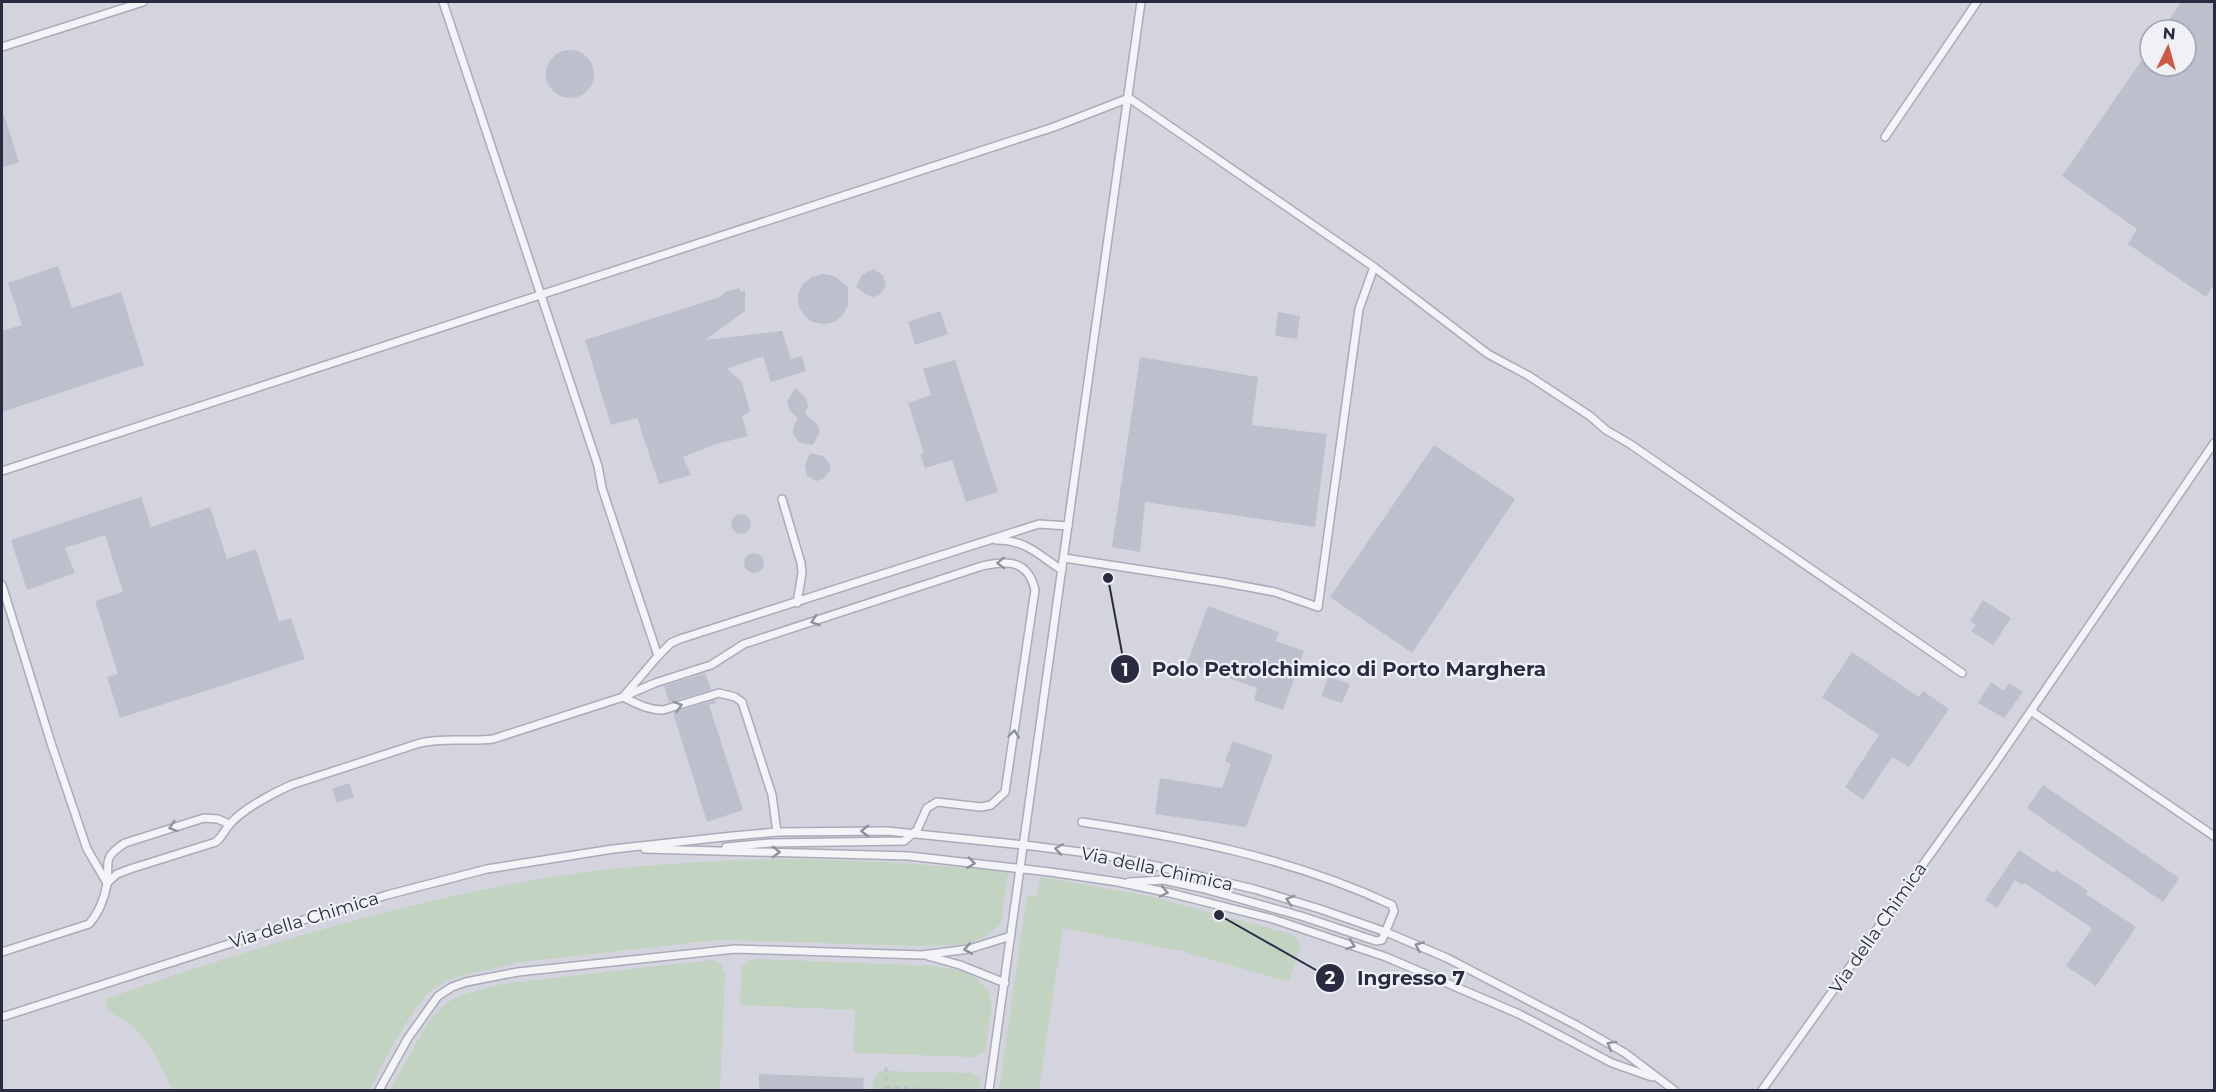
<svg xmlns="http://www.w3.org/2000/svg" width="2216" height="1092" font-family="Montserrat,sans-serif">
<rect width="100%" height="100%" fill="#e1e2ea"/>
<!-- built -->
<path fill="#d3d4de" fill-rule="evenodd" d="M2,2H2214V1090H2ZM2150,30H2186V66H2150Z"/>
<!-- green -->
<g fill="#c2d3c2">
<path d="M783,859C859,860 933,864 1008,872L1001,924L986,936L972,942L956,945L921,946L718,940L522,962L457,977L446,981L430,991L417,1006L395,1041L369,1090H172C163,1069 150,1043 133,1026C123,1017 105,1016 105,999C260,946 416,896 579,873C647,864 715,861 783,859Z"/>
<polygon points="1040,877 1144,895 1291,934 1298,939 1300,948 1289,982 1181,951 1063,928 1039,1090 999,1090 1027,895 1037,896"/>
<polygon points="759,959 935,966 957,970 975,977 988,990 992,1007 985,1051 974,1057 856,1053 854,1050 855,1010 740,1005 742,966 751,960"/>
<polygon points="711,960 721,964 725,975 720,1090 390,1090 427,1024 444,1005 458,996 502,984"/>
<path d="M881,1071L971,1073L979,1079L980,1090H872C873,1082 872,1075 881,1071Z"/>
</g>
<!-- building -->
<g fill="#bebfcc">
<polygon points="2181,2 2214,2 2214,284 2206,297 2128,244 2137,229 2062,176 2150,48 2150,66 2186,66 2186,30 2162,30"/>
<circle cx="570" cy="74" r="24"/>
<polygon points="4,115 19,162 2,168 2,116"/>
<polygon points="58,266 72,308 121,292 144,365 2,412 2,331 22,325 8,283"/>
<polygon points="873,269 883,275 886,286 879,295 873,297 867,295 856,287 862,275"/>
<polygon points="823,274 834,276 848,287 848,305 843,315 834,322 823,324 812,322 804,315 798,305 798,294 803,284 812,277"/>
<polygon points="740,288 741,292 745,290 745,311 705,340 782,331 791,359 802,356 806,371 771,382 763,356 727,369 742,382 750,411 742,417 748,436 716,444 683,457 691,475 659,484 637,418 611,425 585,340 720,297 725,292"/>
<polygon points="940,311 948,334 915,345 908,322"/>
<polygon points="1278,312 1300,316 1297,339 1275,336"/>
<polygon points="1140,357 1258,377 1252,425 1327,434 1315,527 1145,502 1140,552 1112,547"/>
<polygon points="955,360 998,492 966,502 952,460 925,468 920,454 924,453 908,403 931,395 923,369"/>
<polygon points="795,388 806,398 808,406 805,414 816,423 819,428 819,434 813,445 800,443 793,434 793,428 798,418 790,411 787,402"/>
<polygon points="1434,445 1515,499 1412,653 1330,597"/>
<polygon points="810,453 823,456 830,464 830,470 823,479 817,481 807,476 805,465"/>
<polygon points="141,497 151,527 210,507 227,559 256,549 279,622 291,618 305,659 120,718 107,677 118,674 95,601 123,592 105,535 65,548 75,573 27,590 11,540"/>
<circle cx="741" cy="524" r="10"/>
<circle cx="754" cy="563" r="10"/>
<polygon points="1983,600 2011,618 1993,645 1971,631 1976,625 1970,621"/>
<polygon points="1208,606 1279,632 1276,641 1304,651 1283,710 1254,700 1257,688 1187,663"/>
<polygon points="1852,652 1919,697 1923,691 1949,709 1909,767 1892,757 1863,800 1845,787 1879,735 1822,697"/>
<polygon points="705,673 711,690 669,702 664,686"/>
<polygon points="1329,676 1350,684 1342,703 1321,696"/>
<polygon points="1991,682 2004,691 2009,683 2023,692 2004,718 1978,703"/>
<polygon points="715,700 716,703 709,705 743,810 707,822 673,713"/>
<polygon points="1233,741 1273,755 1246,827 1155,814 1160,778 1222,788 1231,764 1225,761"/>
<polygon points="349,783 354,797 337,803 332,789"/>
<polygon points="2043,785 2179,878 2163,902 2027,808"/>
<polygon points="2019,850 2054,873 2056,870 2088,891 2086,894 2136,927 2096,986 2066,966 2092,928 2024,883 2022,885 2015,880 1997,908 1985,900"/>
<polygon points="759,1074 864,1078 863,1090 759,1090"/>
</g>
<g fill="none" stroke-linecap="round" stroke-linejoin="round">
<!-- service casing -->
<g stroke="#aaabb7" stroke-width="10">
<g id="service">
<polyline points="443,2 598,466 602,488 658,656"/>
<polyline points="2,47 143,2"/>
<polyline points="1885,137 1977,2"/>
<polyline points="2,471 1054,127 1129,98 1374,267 1488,354 1529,376 1590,416 1606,430 1630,444 1962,673"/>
<polyline points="782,499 801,563 802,573 797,603"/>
<path d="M996,540C1027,540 1038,555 1062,570"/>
<polyline points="1064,558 1221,582 1275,592 1318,607 1359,309 1374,267"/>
<polyline points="2,585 51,743 87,849 107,883"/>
<path d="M625,696L655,683L711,665L744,644L982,566C1008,560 1028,560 1035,590L1005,792L991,805L981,807L937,802L927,808L917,830L904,841L770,843L726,847"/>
<path d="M623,697C637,704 648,710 663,710L719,693L735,697L742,702L772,795L777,832"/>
<polyline points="2031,711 2214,836"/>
<path d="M1082,822C1188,838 1294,859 1392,905L1394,911L1382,940L1376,941L1301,916L1201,888L1163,880L1129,882"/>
<polyline points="645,849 909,856 1050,872 1118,882 1170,893 1273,919 1386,957 1519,1014 1612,1063 1652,1077"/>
<path d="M107,883L117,874L130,869L216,842C224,835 224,830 230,824C243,809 273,793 291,785L420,743C444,737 469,742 493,739L623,697L658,656L671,643L680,639L1039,524L1068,526"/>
<path d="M2,952L89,924C99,913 104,900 107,884C110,861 101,859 125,843L204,818L218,819L229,824"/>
<polyline points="928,956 960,965 1005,983"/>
<polyline points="2,1017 300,921 387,895 487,869 613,849 733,836 777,832 887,831 1024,845 1104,855 1165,868 1254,889 1320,909 1386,932 1447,958 1576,1025 1625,1053 1674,1090"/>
<polyline points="379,1090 408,1038 438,996 452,987 466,982 518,972 735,949 922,955 969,949 1011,936"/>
<polyline points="989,1090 1141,2"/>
<polyline points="1762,1090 1994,765 2214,443"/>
</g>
</g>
<!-- path -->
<g stroke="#bec0c8" stroke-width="3" stroke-dasharray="4.5 4.5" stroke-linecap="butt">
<polyline points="886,1087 943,1090"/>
<polyline points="886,1090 886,1064"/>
</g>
<!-- service -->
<use href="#service" stroke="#f3f4f8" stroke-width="7"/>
</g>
<!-- one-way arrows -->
<defs><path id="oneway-chevron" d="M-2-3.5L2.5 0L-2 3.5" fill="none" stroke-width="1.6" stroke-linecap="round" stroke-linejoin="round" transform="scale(1.5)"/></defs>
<g stroke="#8e909c">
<use href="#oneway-chevron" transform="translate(1001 563) rotate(178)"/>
<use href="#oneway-chevron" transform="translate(815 621) rotate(162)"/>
<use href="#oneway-chevron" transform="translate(678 706) rotate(-17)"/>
<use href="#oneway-chevron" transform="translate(1014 734) rotate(-82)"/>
<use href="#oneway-chevron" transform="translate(173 827) rotate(163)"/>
<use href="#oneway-chevron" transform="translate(865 831) rotate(180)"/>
<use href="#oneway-chevron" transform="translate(1059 849) rotate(-172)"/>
<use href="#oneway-chevron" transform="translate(776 852) rotate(1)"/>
<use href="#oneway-chevron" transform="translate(971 863) rotate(7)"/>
<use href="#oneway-chevron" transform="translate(1164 892) rotate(12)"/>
<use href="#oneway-chevron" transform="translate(1290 900) rotate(-163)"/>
<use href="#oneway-chevron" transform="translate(1351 945) rotate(20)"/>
<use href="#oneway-chevron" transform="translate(1419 946) rotate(-156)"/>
<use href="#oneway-chevron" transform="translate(968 949) rotate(170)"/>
<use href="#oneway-chevron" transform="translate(1611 1045) rotate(-151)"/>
</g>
<g text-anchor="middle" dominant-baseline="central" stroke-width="4.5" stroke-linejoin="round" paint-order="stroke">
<!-- street labels -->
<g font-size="18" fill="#292b41" stroke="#f0f1f7">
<text transform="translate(1157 869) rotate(12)">Via della Chimica</text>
<text transform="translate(304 920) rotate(-17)">Via della Chimica</text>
<text transform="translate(1878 928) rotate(-55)">Via della Chimica</text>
</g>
</g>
<!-- callouts -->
<path fill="none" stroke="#292b41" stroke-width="2" d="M1108 578L1125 669M1219 915L1330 978"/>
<g fill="#292b41" stroke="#f0f1f7" stroke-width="2">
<circle cx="1108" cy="578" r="6"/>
<circle cx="1219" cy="915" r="6"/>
<circle cx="1125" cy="669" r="15"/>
<circle cx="1330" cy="978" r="15"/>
</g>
<g font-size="18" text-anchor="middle" font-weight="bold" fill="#fff">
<text x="1125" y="676">1</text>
<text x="1330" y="984">2</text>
</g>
<g font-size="20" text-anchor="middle" font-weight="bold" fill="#292b41" stroke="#f0f1f7" stroke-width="4.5" stroke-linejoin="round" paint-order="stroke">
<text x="1349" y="676">Polo Petrolchimico di Porto Marghera</text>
<text x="1411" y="985">Ingresso 7</text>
</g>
<!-- border -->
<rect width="2216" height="1092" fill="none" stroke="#292b41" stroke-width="6"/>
<!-- north arrow -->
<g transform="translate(2168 48) rotate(5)"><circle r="28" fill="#f0f1f7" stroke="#a0a2ae" stroke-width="1.5"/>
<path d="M0-4.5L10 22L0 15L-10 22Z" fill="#ce5846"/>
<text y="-9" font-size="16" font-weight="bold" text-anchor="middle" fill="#292b41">N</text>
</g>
</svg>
